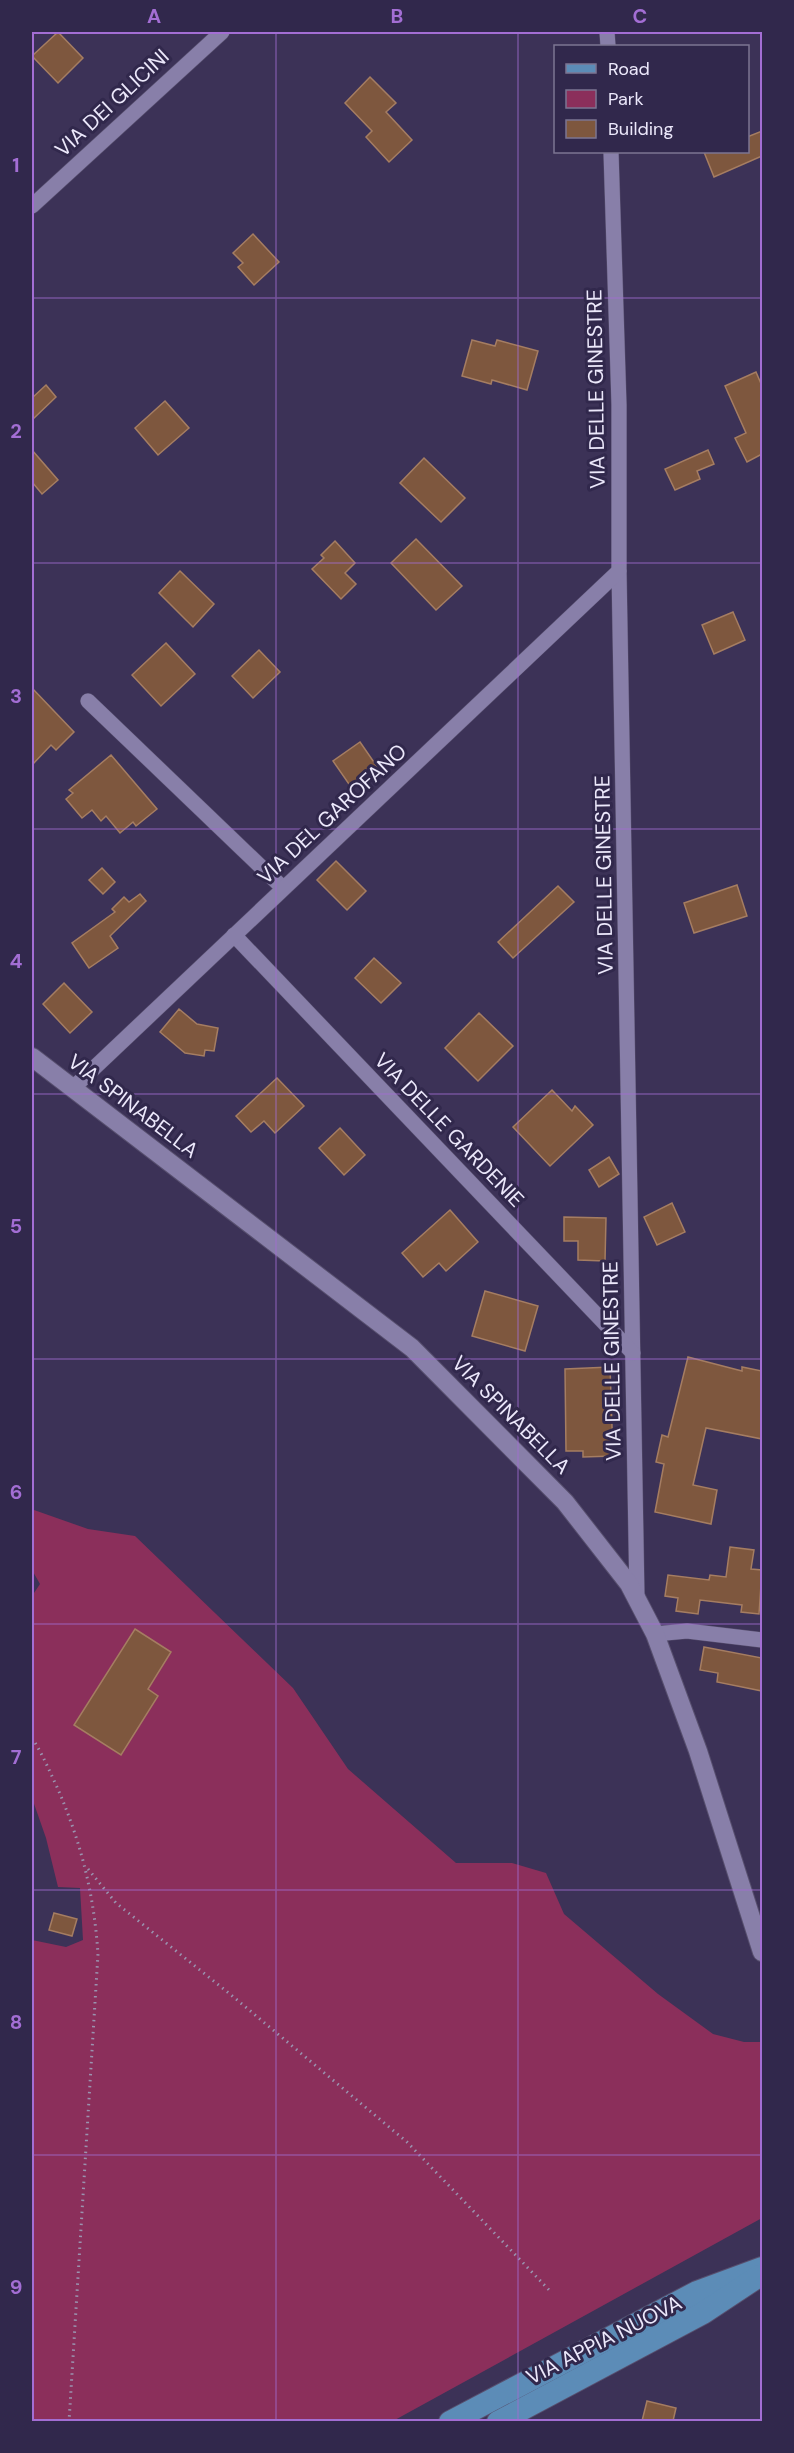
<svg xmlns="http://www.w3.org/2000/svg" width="794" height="2453" font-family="'DM Sans',sans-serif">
<rect width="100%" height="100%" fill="#3c3257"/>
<!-- green -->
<polygon fill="#8b2f5b" points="34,1510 88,1529 135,1536 293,1688 348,1769 456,1863 512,1863 546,1873 564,1914 658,1994 713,2034 744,2042 762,2042 762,2218 393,2421 32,2421 32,1940 66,1947 83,1940 80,1888 58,1887 46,1838 32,1798 32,1596 40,1584 32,1570 32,1514"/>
<!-- building -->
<g fill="#7e573e" stroke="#a57d62" stroke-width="1.5">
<polygon points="58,32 83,58 58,83 32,56"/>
<polygon points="370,77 396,103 386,112 412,140 389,162 366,137 372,131 345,103"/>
<polygon points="762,131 762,156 714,177 704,152 747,152 747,137"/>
<polygon points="253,234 279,262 254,285 238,267 243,263 233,253"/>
<polygon points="472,340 495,346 497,340 538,351 527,390 492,380 491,384 462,376"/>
<polygon points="756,372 762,386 762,454 747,462 735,438 746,433 725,386"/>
<polygon points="46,385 56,397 32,420 32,398"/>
<polygon points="165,401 189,428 158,455 135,428"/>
<polygon points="32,450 58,480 42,494 32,482"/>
<polygon points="708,450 714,464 697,471 700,479 675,490 665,469"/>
<polygon points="424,458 465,498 441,522 400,483"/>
<polygon points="416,539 462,586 436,610 391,563"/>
<polygon points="335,541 355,563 345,573 356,584 341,599 312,569 324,558 321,555"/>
<polygon points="180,571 214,604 193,627 159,593"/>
<polygon points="733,612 745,640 714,654 702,625"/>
<polygon points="166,643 195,674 161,706 132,675"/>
<polygon points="259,650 280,672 253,698 232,676"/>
<polygon points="32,688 74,732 56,750 51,745 32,765"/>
<polygon points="360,742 378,768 351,787 333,761"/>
<polygon points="111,755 157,809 136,826 133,822 120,833 106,816 101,821 92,810 82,818 66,799 73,793 69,790"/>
<polygon points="336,861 366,891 347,910 317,880"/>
<polygon points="102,868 115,882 103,894 89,880"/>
<polygon points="737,885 747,916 694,933 684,903"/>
<polygon points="558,886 574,902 513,958 498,942"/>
<polygon points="140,894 146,901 110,936 118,948 89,968 72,943 115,912 112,909 124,897 129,902"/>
<polygon points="374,958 401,983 381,1003 355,978"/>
<polygon points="64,983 92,1012 70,1033 43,1004"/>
<polygon points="179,1009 197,1024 218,1028 214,1051 205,1050 204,1056 185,1053 160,1032"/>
<polygon points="479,1013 513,1046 478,1081 445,1048"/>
<polygon points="277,1078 304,1106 275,1133 264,1121 251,1132 236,1116"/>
<polygon points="552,1090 572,1111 575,1106 593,1125 550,1166 513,1127"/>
<polygon points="340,1128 365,1155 344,1175 319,1148"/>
<polygon points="609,1157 619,1174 599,1187 589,1170"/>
<polygon points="672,1203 685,1232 657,1245 644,1217"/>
<polygon points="450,1210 478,1242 446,1271 439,1263 423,1277 402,1253"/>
<polygon points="564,1217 606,1218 605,1261 578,1260 578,1241 564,1241"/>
<polygon points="485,1291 538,1306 525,1351 472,1336"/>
<polygon points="688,1357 742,1371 742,1367 762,1371 762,1439 706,1428 693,1485 717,1490 711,1524 655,1512 664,1464 656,1462 662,1435 668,1437"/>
<polygon points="610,1367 613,1456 583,1457 583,1451 566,1451 565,1369"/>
<polygon points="730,1547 754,1550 751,1569 762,1570 759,1614 741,1612 742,1605 700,1600 698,1614 676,1611 678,1598 665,1596 668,1575 709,1580 710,1575 726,1577"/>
<polygon points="135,1629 171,1652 148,1689 158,1696 121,1755 74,1725"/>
<polygon points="704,1647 762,1658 762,1691 717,1682 718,1673 700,1670"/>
<polygon points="54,1913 77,1919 72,1936 49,1930"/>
<polygon points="647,2401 676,2408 673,2421 642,2421"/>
</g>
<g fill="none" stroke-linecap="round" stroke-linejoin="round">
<!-- minor casing -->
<g stroke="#574f6e" stroke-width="16">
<g id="minor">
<polyline points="607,32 608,46"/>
<polyline points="611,152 619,405 619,571 637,1597"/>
<polyline points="32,206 222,32"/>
<polyline points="88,701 283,888"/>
<polyline points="234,935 633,1353"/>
<polyline points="73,1088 619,571"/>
<polyline points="655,1634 687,1631 762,1640"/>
</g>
</g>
<!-- tertiary casing -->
<g stroke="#574f6e" stroke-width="20">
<polyline id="tertiary" points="32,1057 412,1348 565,1502 629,1584 655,1634 698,1751 762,1952"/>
</g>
<!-- primary casing -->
<g stroke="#574f6e" stroke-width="24">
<g id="primary">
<polyline points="450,2422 697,2292 762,2268"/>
<polyline points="498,2422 703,2313 759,2276"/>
</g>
</g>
<!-- path -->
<g stroke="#9a93af" stroke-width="3" stroke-dasharray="1.5 4.5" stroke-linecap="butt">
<path d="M32,1738C42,1753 49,1770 57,1787C81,1842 94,1894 98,1954L69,2422"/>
<polyline points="88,1869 116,1903 230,1994 407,2142 552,2293"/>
</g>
<!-- minor -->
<use href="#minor" stroke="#887fa9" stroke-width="15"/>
<!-- tertiary -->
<use href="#tertiary" stroke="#887fa9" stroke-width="18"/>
<!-- primary -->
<use href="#primary" stroke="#5c8cb7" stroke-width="22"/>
</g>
<!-- grid -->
<path fill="none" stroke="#a36ed4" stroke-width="1.5" stroke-opacity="0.55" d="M276,32V2422M518,32V2422M32,298H762M32,563H762M32,829H762M32,1094H762M32,1359H762M32,1624H762M32,1890H762M32,2155H762"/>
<g text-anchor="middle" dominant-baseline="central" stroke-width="6" stroke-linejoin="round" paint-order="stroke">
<!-- street labels -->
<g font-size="21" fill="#ece8fb" stroke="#31284c">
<text transform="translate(112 103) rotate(-43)">VIA DEI GLICINI</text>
<text transform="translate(596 389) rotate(-91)">VIA DELLE GINESTRE</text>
<text transform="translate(332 814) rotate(-43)">VIA DEL GAROFANO</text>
<text transform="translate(604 875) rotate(-91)">VIA DELLE GINESTRE</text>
<text transform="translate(133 1106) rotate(37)">VIA SPINABELLA</text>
<text transform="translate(449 1130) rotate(46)">VIA DELLE GARDENIE</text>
<text transform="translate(612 1361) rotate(-91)">VIA DELLE GINESTRE</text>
<text transform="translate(511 1415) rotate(45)">VIA SPINABELLA</text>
<text transform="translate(604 2340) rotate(-27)">VIA APPIA NUOVA</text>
</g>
</g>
<!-- border -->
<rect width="794" height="2453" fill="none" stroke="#31284c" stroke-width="66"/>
<!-- legend -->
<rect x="554" y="45" width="195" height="108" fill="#31284c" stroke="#7c7592" stroke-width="1.5"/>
<rect x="566" y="64" width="30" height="9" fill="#5c8cb7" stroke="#7c7592" stroke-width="1.5"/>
<text x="608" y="75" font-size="18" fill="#ece8fb">Road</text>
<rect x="566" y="90" width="30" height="18" fill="#8b2f5b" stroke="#7c7592" stroke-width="1.5"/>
<text x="608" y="105" font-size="18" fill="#ece8fb">Park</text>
<rect x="566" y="120" width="30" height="18" fill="#7e573e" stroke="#7c7592" stroke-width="1.5"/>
<text x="608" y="135" font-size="18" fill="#ece8fb">Building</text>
<rect x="33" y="33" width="728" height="2387" fill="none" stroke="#a36ed4" stroke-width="2"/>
<g font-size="20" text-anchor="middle" font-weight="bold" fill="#a36ed4">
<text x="154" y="23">A</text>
<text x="397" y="23">B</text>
<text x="640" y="23">C</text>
<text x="16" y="172">1</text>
<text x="16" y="438">2</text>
<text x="16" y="703">3</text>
<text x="16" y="968">4</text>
<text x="16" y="1233">5</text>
<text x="16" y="1499">6</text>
<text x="16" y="1764">7</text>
<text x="16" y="2029">8</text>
<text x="16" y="2294">9</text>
</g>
</svg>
